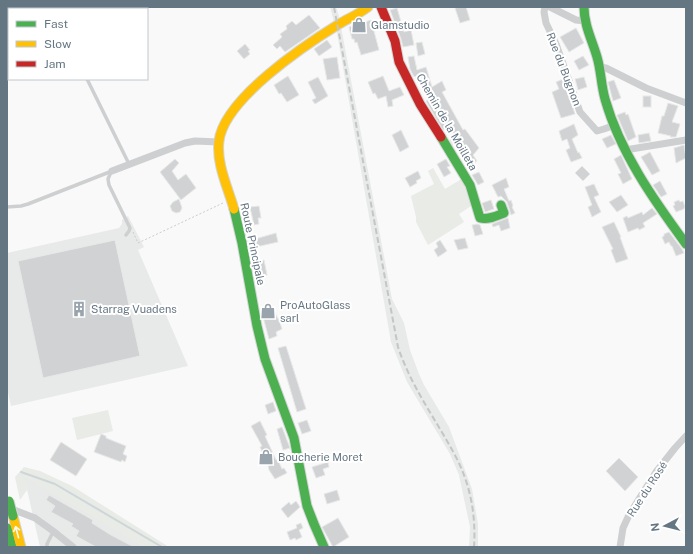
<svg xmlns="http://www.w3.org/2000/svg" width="693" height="554" font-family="'Public Sans',sans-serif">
<rect width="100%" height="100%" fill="#f9f9f9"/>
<!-- built -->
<g fill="#e8e9e9">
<polygon points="330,7 336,7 339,16 392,299 404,323 410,350 419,374 424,385 449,427 472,489 478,524 478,547 469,547 470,527 459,475 450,454 407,382 391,342 337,33"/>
<polygon points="128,216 144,247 138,250 188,366 11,406 7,388 7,253 119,228 122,224 122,220"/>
<polygon points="24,476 105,523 145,547 40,547"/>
</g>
<!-- green -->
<g fill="#e8ebe6">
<polygon points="433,168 445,189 463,178 474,204 459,214 464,222 428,245 416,222 416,217 411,196 434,184 428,171"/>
<polygon points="108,410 113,431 77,440 72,418"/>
<polygon points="24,467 40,471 72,486 169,547 145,547 25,477 27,490 20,500 15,477"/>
</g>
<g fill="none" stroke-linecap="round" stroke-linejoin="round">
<!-- stream -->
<polyline stroke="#ced6d9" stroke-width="2" points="21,472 55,484 162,547"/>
</g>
<!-- building -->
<g fill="#d0d2d3" stroke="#e8e8e8">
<polygon points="459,7 466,7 470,20 460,23 455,8"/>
<polygon points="397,8 404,32 411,30 414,45 403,47 401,39 390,10"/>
<polygon points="309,15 320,28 285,52 280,46 277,49 273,45 282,37 280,34 287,29 286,26 292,21 296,25"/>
<polygon points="371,20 379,50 361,55 357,42 355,43 354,39 352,39 349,27"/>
<polygon points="576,28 584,43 569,52 560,37"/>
<polygon points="327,40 332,47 319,56 314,49"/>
<polygon points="422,42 425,54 418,56 416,43"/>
<polygon points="245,44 250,50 248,51 250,54 244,59 237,51"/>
<polygon points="414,56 417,70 426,67 432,87 442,81 446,90 442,92 463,130 465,129 479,148 473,155 477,161 469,167 464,162 461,156 466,152 458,141 453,145 450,140 455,137 449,126 443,130 426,101 432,98 424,83 420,85 419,82 418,83 415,76 414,77 410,69 408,57"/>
<polygon points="583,56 589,65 579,70 574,61"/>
<polygon points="337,57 340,78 327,80 323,59"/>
<polygon points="288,76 299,95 287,102 281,93 279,94 274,85"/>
<polygon points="383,76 389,91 400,87 404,95 392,100 393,106 388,107 386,96 378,99 375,93 373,94 368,82"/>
<polygon points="318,77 328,96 315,104 312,100 316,98 308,82"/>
<polygon points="584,77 587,87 578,90 575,79"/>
<polygon points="563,79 575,114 561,118 552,92 559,89 556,82"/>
<polygon points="614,80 621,98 613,101 608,82"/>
<rect x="643" y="96" width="8" height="11"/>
<polygon points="668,103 678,106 672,122 680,124 676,137 670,137 671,136 658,133 662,116 664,116"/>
<polygon points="625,112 626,115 628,114 636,137 628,141 617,115"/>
<polygon points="574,124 578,135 572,139 578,153 579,152 582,158 571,162 566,150 570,148 567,139 562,141 559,131"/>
<polygon points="401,130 409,147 400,152 392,135"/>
<polygon points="649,133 651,141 639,143 638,135"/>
<polygon points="611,135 616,144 607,148 602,139"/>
<polygon points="684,145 686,158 676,163 674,148"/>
<polygon points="650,152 660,171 652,175 641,157"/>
<polygon points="621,155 632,179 623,184 618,174 621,173 614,159"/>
<polygon points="175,159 179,163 172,171 178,180 186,174 196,188 181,200 160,172"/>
<polygon points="446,159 450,166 447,167 451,173 444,177 437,164"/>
<polygon points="582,166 590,174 583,181 575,173"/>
<polygon points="418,171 421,178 416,181 417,183 410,187 405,178"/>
<polygon points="479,172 484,182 478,185 472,175"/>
<polygon points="506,178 509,187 504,189 509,201 511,200 513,206 512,207 515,213 511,215 507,202 501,196 498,197 492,185"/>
<polygon points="660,181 667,194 661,197 653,185"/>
<polygon points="594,184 599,195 594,197 601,212 592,217 588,207 592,205 585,187"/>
<polygon points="621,195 628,205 617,212 609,202"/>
<polygon points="179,199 182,208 180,212 176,213 172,211 170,206 173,202"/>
<polygon points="491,200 494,209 485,212 482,203"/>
<polygon points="679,200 680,202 683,201 685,207 684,208 684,209 676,212 673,206 675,205 674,202"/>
<polygon points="259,206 261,218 258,218 259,224 254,225 250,207"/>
<polygon points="652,208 657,214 643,223 645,227 639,230 638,228 628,232 623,218 627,216 628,218 642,212 643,215"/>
<polygon points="508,218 510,228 501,231 499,225 493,227 492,224"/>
<polygon points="614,222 621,237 620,237 628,259 616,263 611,250 613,249 602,227"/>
<polygon points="477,224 480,225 483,234 475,236 472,225"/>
<polygon points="669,232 682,249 684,253 676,256 672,246 671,246 669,242 665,244 662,237 664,236 664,234"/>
<polygon points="276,233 278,242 256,247 255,239"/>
<polygon points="465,238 468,248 458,250 454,240"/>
<polygon points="115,240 140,356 43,378 18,261"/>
<polygon points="440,240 447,251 438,257 434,250 438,247 436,243"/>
<polygon points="264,260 267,275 259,277 256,262"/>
<polygon points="273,308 278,319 289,314 291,319 280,323 282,329 276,332 277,336 269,339 262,313"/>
<polygon points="286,346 306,409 297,412 278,348"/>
<polygon points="273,402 276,411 268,414 265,405"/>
<polygon points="307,420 311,431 302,434 298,423"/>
<polygon points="260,421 267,435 265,436 276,460 278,460 282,469 284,468 287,473 275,479 269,470 268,465 260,447 262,446 251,426"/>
<polygon points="282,427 290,448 283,450 277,429"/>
<polygon points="101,434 106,436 106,438 126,446 123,454 127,456 125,462 122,460 121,462 94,452"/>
<polygon points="61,442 87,459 76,476 50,460"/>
<polygon points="619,458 638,477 625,491 606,471"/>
<polygon points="328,462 329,467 323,469 325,475 316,478 312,467"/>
<polygon points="337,490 340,500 327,504 324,494"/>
<polygon points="49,495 93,520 92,523 111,535 134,547 96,547 76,536 79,531 71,526 73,524 51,512 55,506 46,500"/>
<polygon points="296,501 300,507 288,518 281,509 289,502 291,505"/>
<polygon points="338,518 349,537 333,547 322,527"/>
<polygon points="301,523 303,528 299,530 302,537 296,540 295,538 290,540 287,532 297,528 296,525"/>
</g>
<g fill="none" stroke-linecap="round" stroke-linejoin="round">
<!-- fast casing -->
<g stroke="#d5d6d7" stroke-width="11">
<g id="fast">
<path d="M584,7C584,25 592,40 597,57C601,70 601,85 605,99C620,152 653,199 686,244"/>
<path d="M441,137L470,185L480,218C488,220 496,216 504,213L501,205"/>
<polyline points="234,209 242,243 257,326 265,359 294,438 307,506 314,524 324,547"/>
<polyline points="7,528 12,547"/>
</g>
</g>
<!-- slow casing -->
<g stroke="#d5d6d7" stroke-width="11">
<g id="slow">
<path d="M234,209C228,188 216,163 219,141C224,99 305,45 339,24C349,18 359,14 368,7"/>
<polyline points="13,516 21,547"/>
</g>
</g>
<!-- jam casing -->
<g stroke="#d5d6d7" stroke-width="11">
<polyline id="jam" points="381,7 395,41 399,62 420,104 441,137"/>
</g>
<!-- path -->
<polyline stroke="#cbcccd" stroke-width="1" stroke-dasharray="2 2" stroke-linecap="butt" points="133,232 138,243 223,203"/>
<!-- lane -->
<g stroke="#cecfd0" stroke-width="3.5">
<polyline points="51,7 52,9"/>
<polyline points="87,79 129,164"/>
<polyline points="111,172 108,179 109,185 130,228 129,231 126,235"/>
<polyline points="7,207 21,206 28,204 112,171"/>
<polyline points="47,547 47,544 53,532"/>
</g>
<!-- street -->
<g stroke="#cecfd0" stroke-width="7">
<polyline points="545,7 544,12 546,23 556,44 580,112 597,131 604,129 615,125"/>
<polyline points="550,7 576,20 585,21"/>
<polyline points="600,67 606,68 646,88 686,103"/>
<polyline points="625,150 686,140"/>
<polyline points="112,171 185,143 195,141 219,142"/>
<polyline points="9,508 35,518 53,531 73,547"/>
<polyline points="620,547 623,528 629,515 656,472 675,448 686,436"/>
</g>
<!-- fast -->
<use href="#fast" stroke="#4caf50" stroke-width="9"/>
<!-- slow -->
<use href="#slow" stroke="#ffc107" stroke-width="9"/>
<!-- jam -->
<use href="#jam" stroke="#c62828" stroke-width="9"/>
<!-- rail -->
<path stroke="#c3c5c6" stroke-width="2" stroke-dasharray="6 3" stroke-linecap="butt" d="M334,7L398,347C412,389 438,422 458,461C471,488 476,517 474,547"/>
<!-- fast-bridge casing -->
<g stroke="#d5d6d6" stroke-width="11" stroke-linecap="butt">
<polyline id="fast-bridge" points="9,501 13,516"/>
</g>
<!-- fast-bridge -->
<use href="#fast-bridge" stroke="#4caf50" stroke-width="9"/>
</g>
<!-- one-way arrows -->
<defs><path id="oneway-shaft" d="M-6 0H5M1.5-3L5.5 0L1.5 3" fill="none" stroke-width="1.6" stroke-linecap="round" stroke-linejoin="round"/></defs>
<use stroke="#f6fbf6" href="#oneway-shaft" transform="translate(17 532) rotate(-105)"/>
<!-- icons -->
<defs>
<g id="shop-bare" transform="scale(1.2)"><path d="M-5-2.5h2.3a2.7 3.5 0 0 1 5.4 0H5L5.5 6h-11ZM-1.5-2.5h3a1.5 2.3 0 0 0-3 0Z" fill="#99a4ac" stroke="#fff" stroke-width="2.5" paint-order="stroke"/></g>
<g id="building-bare" transform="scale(1.2)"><path d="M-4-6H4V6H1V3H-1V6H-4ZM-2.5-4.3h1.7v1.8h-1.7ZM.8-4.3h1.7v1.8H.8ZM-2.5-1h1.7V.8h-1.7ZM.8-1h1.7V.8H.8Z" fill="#99a4ac" stroke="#fff" stroke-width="2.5" paint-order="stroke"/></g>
</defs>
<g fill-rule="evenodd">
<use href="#shop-bare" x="359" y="25"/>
<use href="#building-bare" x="79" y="309"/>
<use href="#shop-bare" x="268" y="311"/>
<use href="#shop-bare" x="266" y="457"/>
</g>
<g text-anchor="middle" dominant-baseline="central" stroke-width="4" stroke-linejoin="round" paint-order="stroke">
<!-- poi labels -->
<g font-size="11" fill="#657683" stroke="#fff" text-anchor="start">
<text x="371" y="25">Glamstudio</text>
<text x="280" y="305">ProAutoGlass<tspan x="280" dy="13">sarl</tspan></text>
<text x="91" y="309">Starrag Vuadens</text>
<text x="278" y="457">Boucherie Moret</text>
</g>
<!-- street labels -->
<g font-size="11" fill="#657683" stroke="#fff">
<text transform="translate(564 69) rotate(69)">Rue du Bugnon</text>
<text transform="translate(447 122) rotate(60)">Chemin de la Moilleta</text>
<text transform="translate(253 244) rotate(78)">Route Principale</text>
<text transform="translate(647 489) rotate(-57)">Rue du Rosé</text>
</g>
</g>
<!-- border -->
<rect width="693" height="554" fill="none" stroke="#657683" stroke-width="16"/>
<!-- legend -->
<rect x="8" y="8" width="140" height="72" fill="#ffffff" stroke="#c1c8cd"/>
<rect x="16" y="21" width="20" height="6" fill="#4caf50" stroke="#c1c8cd"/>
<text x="44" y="28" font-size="12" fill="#657683">Fast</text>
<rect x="16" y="41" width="20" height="6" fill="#ffc107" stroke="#c1c8cd"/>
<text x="44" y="48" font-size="12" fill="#657683">Slow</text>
<rect x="16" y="61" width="20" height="6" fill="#c62828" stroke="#c1c8cd"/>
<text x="44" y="68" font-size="12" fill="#657683">Jam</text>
<!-- north arrow -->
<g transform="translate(665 526) rotate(263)" stroke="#ffffff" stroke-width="3" paint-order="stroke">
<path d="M0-3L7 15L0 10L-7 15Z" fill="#657683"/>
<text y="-6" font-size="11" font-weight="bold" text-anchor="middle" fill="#657683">N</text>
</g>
</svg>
